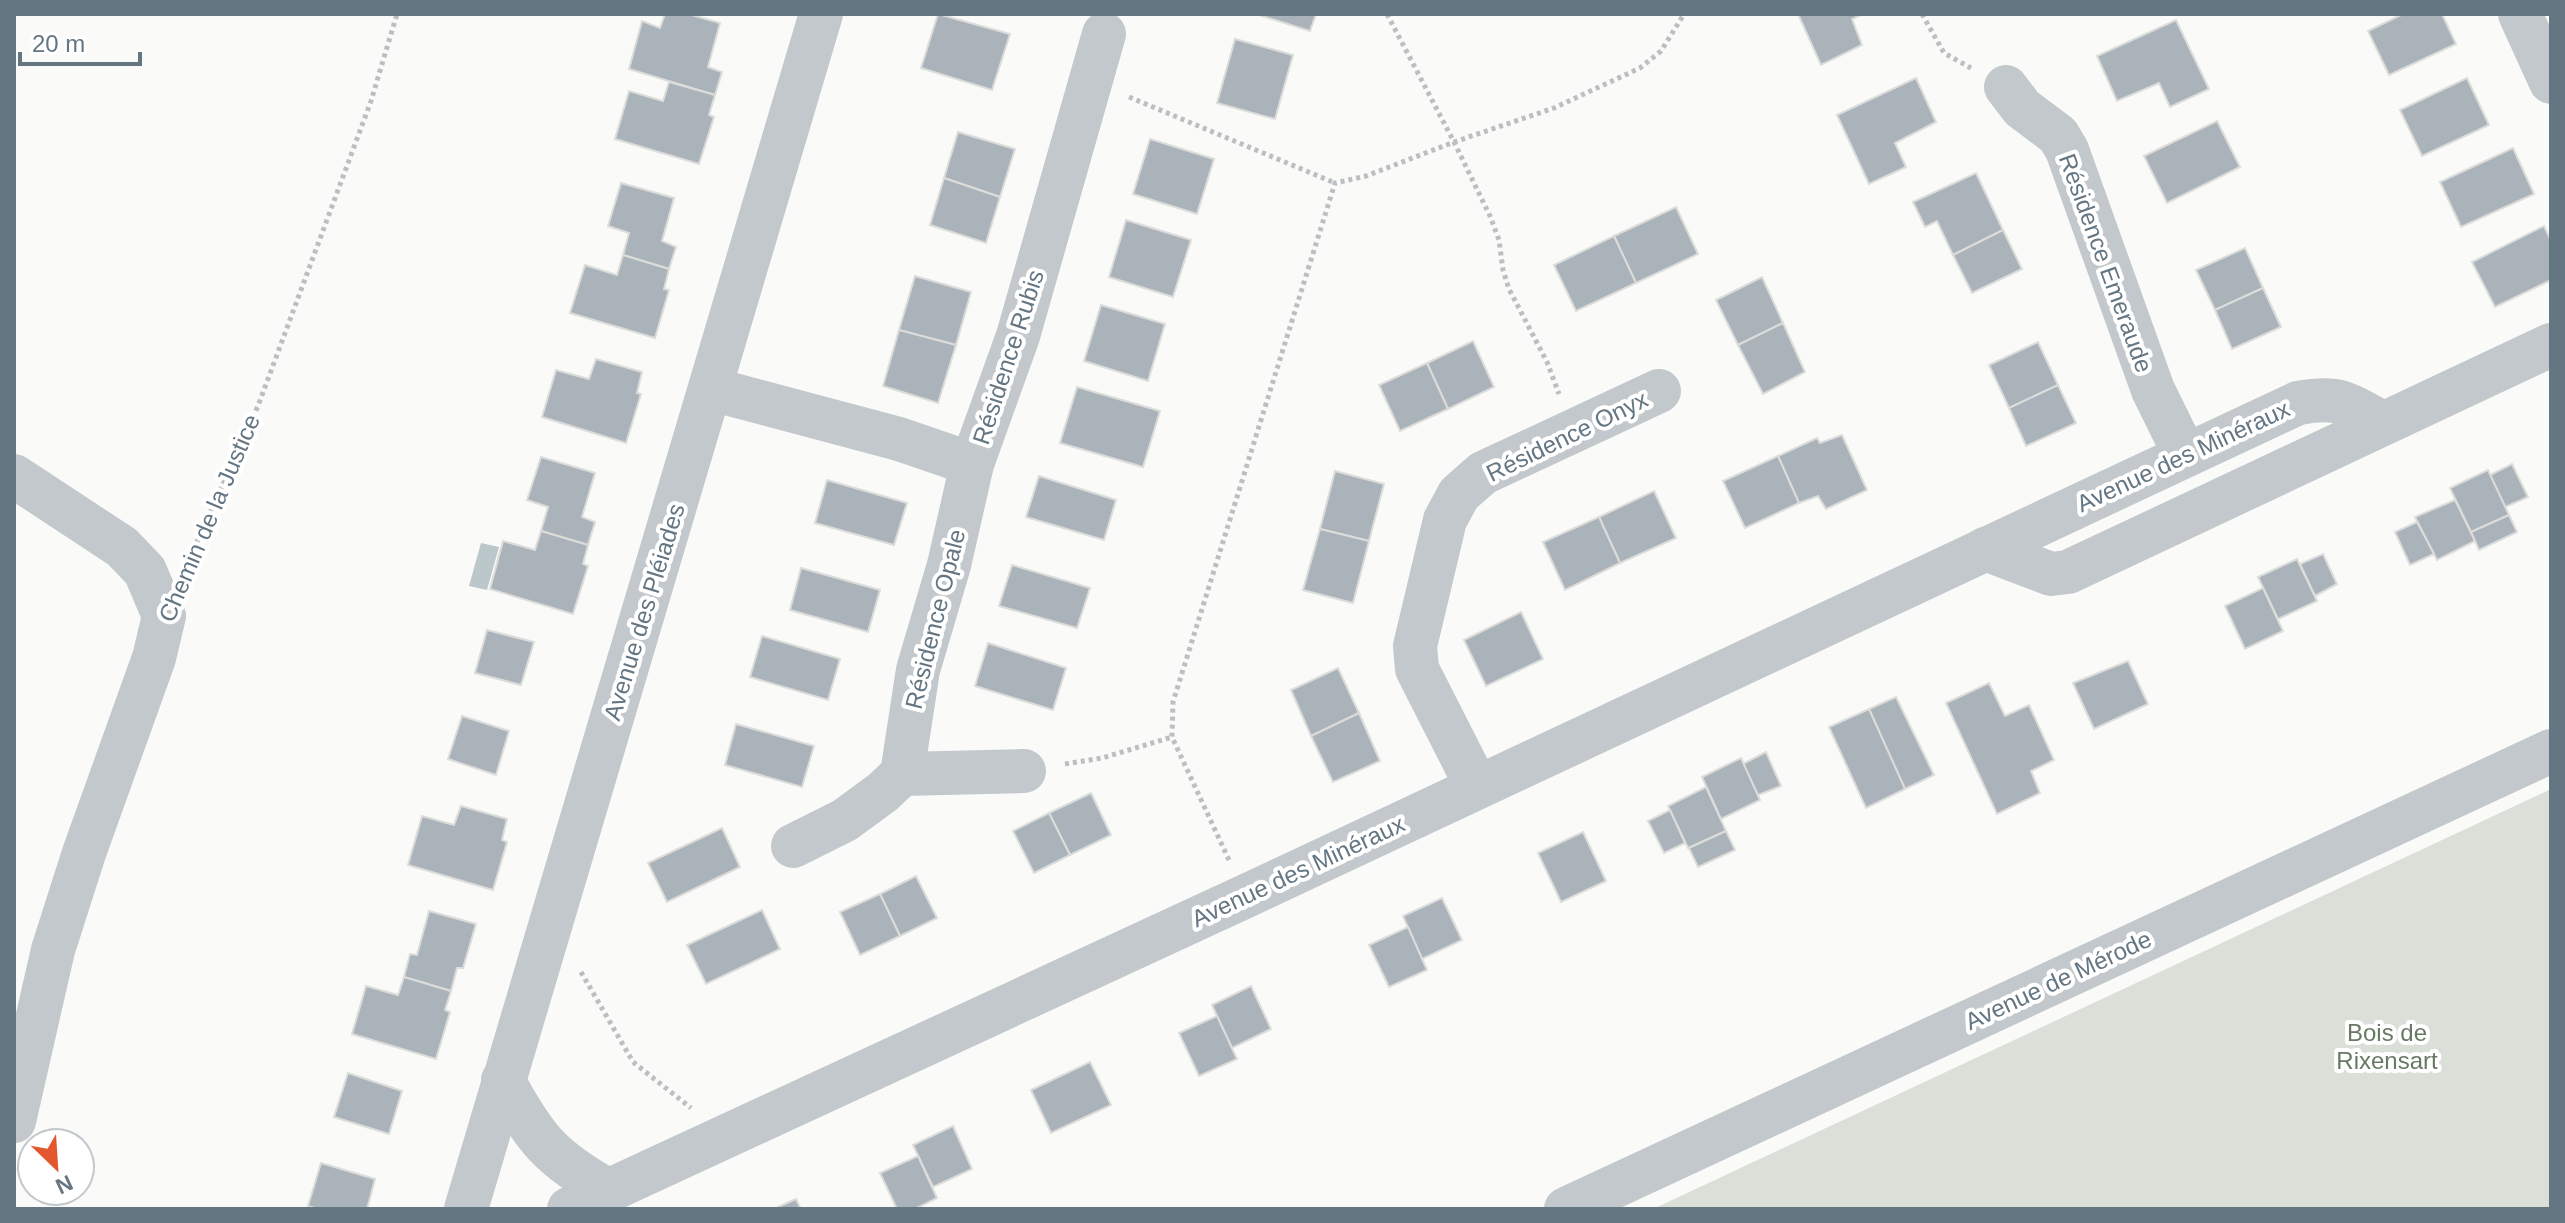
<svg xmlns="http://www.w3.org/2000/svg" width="2565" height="1223" font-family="Helvetica,sans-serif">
<rect width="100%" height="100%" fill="#fafaf8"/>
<!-- green -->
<polygon fill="#dadfd7" points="2551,789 2551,1209 1653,1209"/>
<!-- water -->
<polygon fill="#bbc7cb" points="481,543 499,547 487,590 469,586"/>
<!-- building -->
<g fill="#aab3b9" stroke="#dcdcda" stroke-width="2">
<polygon points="665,14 688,14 720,23 708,67 722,72 715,95 629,69 642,21 660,28"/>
<polygon points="938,14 1010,34 992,90 921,68"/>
<polygon points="1256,14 1316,14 1310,31"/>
<polygon points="1798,14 1863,14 1852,19 1862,45 1821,65"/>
<polygon points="2403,14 2442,14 2456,44 2389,75 2368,31"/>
<polygon points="2176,20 2209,89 2170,107 2159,83 2117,101 2097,56"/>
<polygon points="1235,39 1293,55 1275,119 1217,103"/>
<polygon points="1916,78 1936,122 1895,143 1906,167 1869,184 1837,115"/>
<polygon points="2467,78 2489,125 2422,156 2400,110"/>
<polygon points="669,82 715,95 709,115 714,117 699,164 615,139 629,91 663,101"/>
<polygon points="2217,121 2240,167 2167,203 2144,156"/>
<polygon points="958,132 1015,149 1000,197 944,178"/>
<polygon points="1150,139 1214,159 1197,214 1133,194"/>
<polygon points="2513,148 2534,194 2461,227 2440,182"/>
<polygon points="1976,173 2003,230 1953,255 1937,221 1925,227 1913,202"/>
<polygon points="944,178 1000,197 986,243 930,225"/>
<polygon points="621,183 674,198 662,241 676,247 669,269 623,255 629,233 608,226"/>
<polygon points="1676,207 1698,254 1636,283 1614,236"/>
<polygon points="1126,220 1191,240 1173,297 1109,277"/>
<polygon points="2544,226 2551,241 2551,280 2495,307 2472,262"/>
<polygon points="2003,230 2022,269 1972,293 1953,255"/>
<polygon points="1614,236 1636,283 1576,311 1554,265"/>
<polygon points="2245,248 2263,288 2215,310 2196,270"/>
<polygon points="623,255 669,269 664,289 669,290 655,338 570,313 585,265 617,275"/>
<polygon points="915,276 971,292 956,345 899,330"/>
<polygon points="1762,277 1783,323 1738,345 1716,300"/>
<polygon points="2263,288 2281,327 2232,349 2215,310"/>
<polygon points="1101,305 1165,324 1148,381 1084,361"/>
<polygon points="1783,323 1805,372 1763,394 1738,345"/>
<polygon points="899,330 956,345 938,403 883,386"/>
<polygon points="1473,341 1494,387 1448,409 1427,363"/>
<polygon points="2038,342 2058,385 2009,408 1989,365"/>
<polygon points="596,359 642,372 637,393 641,394 626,443 542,417 556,370 589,379"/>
<polygon points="1427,363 1448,409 1400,431 1379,385"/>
<polygon points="2058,385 2076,423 2026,446 2009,408"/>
<polygon points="1077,387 1160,411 1143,467 1060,443"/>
<polygon points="1842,435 1867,490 1826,509 1818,496 1799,503 1778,456 1817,438 1820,443"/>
<polygon points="1778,456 1799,503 1745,528 1723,481"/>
<polygon points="541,457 595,473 582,517 595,522 588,545 541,531 548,507 527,500"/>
<polygon points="2512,464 2528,497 2505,507 2490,475"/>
<polygon points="2488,470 2509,515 2471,532 2450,488"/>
<polygon points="1335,471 1384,484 1369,541 1320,529"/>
<polygon points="1039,476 1116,500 1104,540 1026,517"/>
<polygon points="827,480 907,503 894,545 815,523"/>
<polygon points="1654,491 1676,538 1620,563 1599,517"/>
<polygon points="2455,500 2475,541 2437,560 2415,517"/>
<polygon points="2509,515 2517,532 2479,550 2471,532"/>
<polygon points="1599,517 1620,563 1565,590 1543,542"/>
<polygon points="2417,522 2434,554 2410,565 2395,532"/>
<polygon points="1320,529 1369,541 1353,603 1303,590"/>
<polygon points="541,531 588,545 583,564 588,566 573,614 490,589 503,541 535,550"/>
<polygon points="2323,554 2337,584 2315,596 2300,564"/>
<polygon points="2297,559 2317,601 2278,619 2258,577"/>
<polygon points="1012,565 1090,588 1077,628 999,606"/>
<polygon points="801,568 880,590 868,632 790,610"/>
<polygon points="2263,588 2283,631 2245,649 2225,606"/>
<polygon points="1521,612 1543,659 1486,686 1464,640"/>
<polygon points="487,630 534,642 521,685 475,673"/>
<polygon points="762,636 840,659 828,700 750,677"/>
<polygon points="988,643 1066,668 1053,710 975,686"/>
<polygon points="2128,661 2148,704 2094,729 2073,683"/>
<polygon points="1338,668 1359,713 1311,736 1291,690"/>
<polygon points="1989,683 2005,716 2029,705 2054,760 2031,771 2040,793 1997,814 1946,703"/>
<polygon points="1896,697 1934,775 1905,789 1869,709"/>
<polygon points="1869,709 1905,789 1866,808 1829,727"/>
<polygon points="1359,713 1380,761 1333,782 1311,736"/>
<polygon points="462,716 509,731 496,775 448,759"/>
<polygon points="736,724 814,746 802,787 725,765"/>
<polygon points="1766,752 1781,786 1758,795 1743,764"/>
<polygon points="1741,758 1760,800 1721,819 1702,777"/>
<polygon points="1706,787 1726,831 1688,848 1668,806"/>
<polygon points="1091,793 1111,835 1070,855 1049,813"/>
<polygon points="461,806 507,819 502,840 507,842 493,890 408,865 422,816 454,825"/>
<polygon points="1670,810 1685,843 1664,853 1648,821"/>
<polygon points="1049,813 1070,855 1034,873 1013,831"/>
<polygon points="722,828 740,867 667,902 648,863"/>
<polygon points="1726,831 1735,850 1698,867 1689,848"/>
<polygon points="1583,832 1606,881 1561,902 1538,853"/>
<polygon points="916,876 937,918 900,936 880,894"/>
<polygon points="880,894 900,936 860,955 840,912"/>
<polygon points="1442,898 1462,940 1422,959 1403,916"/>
<polygon points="762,910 780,949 706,984 687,945"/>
<polygon points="429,911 476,924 463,968 457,968 451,991 404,977 410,954 417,955"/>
<polygon points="1408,927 1427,970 1389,987 1369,945"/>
<polygon points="404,977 451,991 445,1010 450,1012 436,1059 352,1034 366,986 398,995"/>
<polygon points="1251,986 1271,1029 1232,1048 1212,1005"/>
<polygon points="1217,1016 1237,1059 1199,1076 1179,1033"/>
<polygon points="1090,1062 1111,1105 1051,1133 1031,1090"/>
<polygon points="348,1073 402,1091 389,1134 334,1117"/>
<polygon points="953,1126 972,1169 933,1187 913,1145"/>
<polygon points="918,1156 937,1198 915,1209 897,1209 880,1173"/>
<polygon points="321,1163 375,1179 367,1209 318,1209 308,1206"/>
<polygon points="796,1199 801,1209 779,1209 778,1207"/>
</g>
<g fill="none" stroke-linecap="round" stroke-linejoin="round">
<!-- path -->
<g stroke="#bbbfc2" stroke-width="5" stroke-dasharray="4 4" stroke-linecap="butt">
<polyline points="1387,14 1454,142 1490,216 1499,240 1503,270 1509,289 1547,362 1559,394"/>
<polyline points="1922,14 1944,53 1971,68"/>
<polyline points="1129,97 1335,183"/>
<polyline points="187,564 258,406 371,101 397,14"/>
<polyline points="1065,764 1102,758 1172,737"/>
<polyline points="1229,860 1172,737 1173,702 1335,183 1366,176 1454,142 1554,108 1640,68 1661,51 1684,14"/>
<polyline points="581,972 633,1062 691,1108"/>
</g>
<!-- minor -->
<g stroke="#c3c8cc" stroke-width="44">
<polyline points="2520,14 2551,82"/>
<polyline points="2006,87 2022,108 2058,135 2067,150 2153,390 2185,455"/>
<polyline points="711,389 899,439 972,464"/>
<polyline points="14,476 122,547 145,571 164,616 154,658 84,853 53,950 14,1121"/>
<polyline points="1985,549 2051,574 2068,572 2551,345"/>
<polyline points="902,774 1024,771"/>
<polyline points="1477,787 1417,669 1415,646 1445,520 1459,494 1483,473 1659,391"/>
<polyline points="793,846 845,820 883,792 902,774 918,670 949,565 972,464 1018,336 1104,34"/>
<path d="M503,1080C535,1139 550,1158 609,1191"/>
<polyline points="466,1209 821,14"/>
<path d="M569,1209L1246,896L2298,403C2341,395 2346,404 2383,423"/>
</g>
<!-- tertiary -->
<polyline stroke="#c3c8cc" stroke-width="44" points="1566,1209 2551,751"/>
</g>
<g text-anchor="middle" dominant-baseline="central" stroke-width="8" stroke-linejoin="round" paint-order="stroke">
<!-- street labels -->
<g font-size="24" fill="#657683" stroke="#fff">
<text transform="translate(2106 263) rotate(70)">Résidence Emeraude</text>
<text transform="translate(1008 357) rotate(-72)">Résidence Rubis</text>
<text transform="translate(1567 436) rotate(-26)">Résidence Onyx</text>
<text transform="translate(2183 456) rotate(-25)">Avenue des Minéraux</text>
<text transform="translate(209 518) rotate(-67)">Chemin de la Justice</text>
<text transform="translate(644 612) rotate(-73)">Avenue des Pléiades</text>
<text transform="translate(935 619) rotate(-76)">Résidence Opale</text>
<text transform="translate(1298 871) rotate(-25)">Avenue des Minéraux</text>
<text transform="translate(2058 980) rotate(-25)">Avenue de Mérode</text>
</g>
<!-- park labels -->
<g font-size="24" fill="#687a64" stroke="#fff">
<text x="2387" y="1032">Bois de<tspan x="2387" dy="28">Rixensart</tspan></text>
</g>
</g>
<!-- border -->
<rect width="2565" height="1223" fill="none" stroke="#657683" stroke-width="32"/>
<!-- north arrow -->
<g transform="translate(56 1167) rotate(155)"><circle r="38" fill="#ffffff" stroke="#c1c8cd" stroke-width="2"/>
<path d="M0-6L14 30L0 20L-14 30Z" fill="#e4572e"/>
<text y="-12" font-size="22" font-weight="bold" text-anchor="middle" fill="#657683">N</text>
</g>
<!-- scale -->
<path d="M20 52v12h120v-12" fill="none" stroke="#657683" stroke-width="4"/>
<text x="32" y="52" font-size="24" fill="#657683" stroke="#ffffff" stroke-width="6" paint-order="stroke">20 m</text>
</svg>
